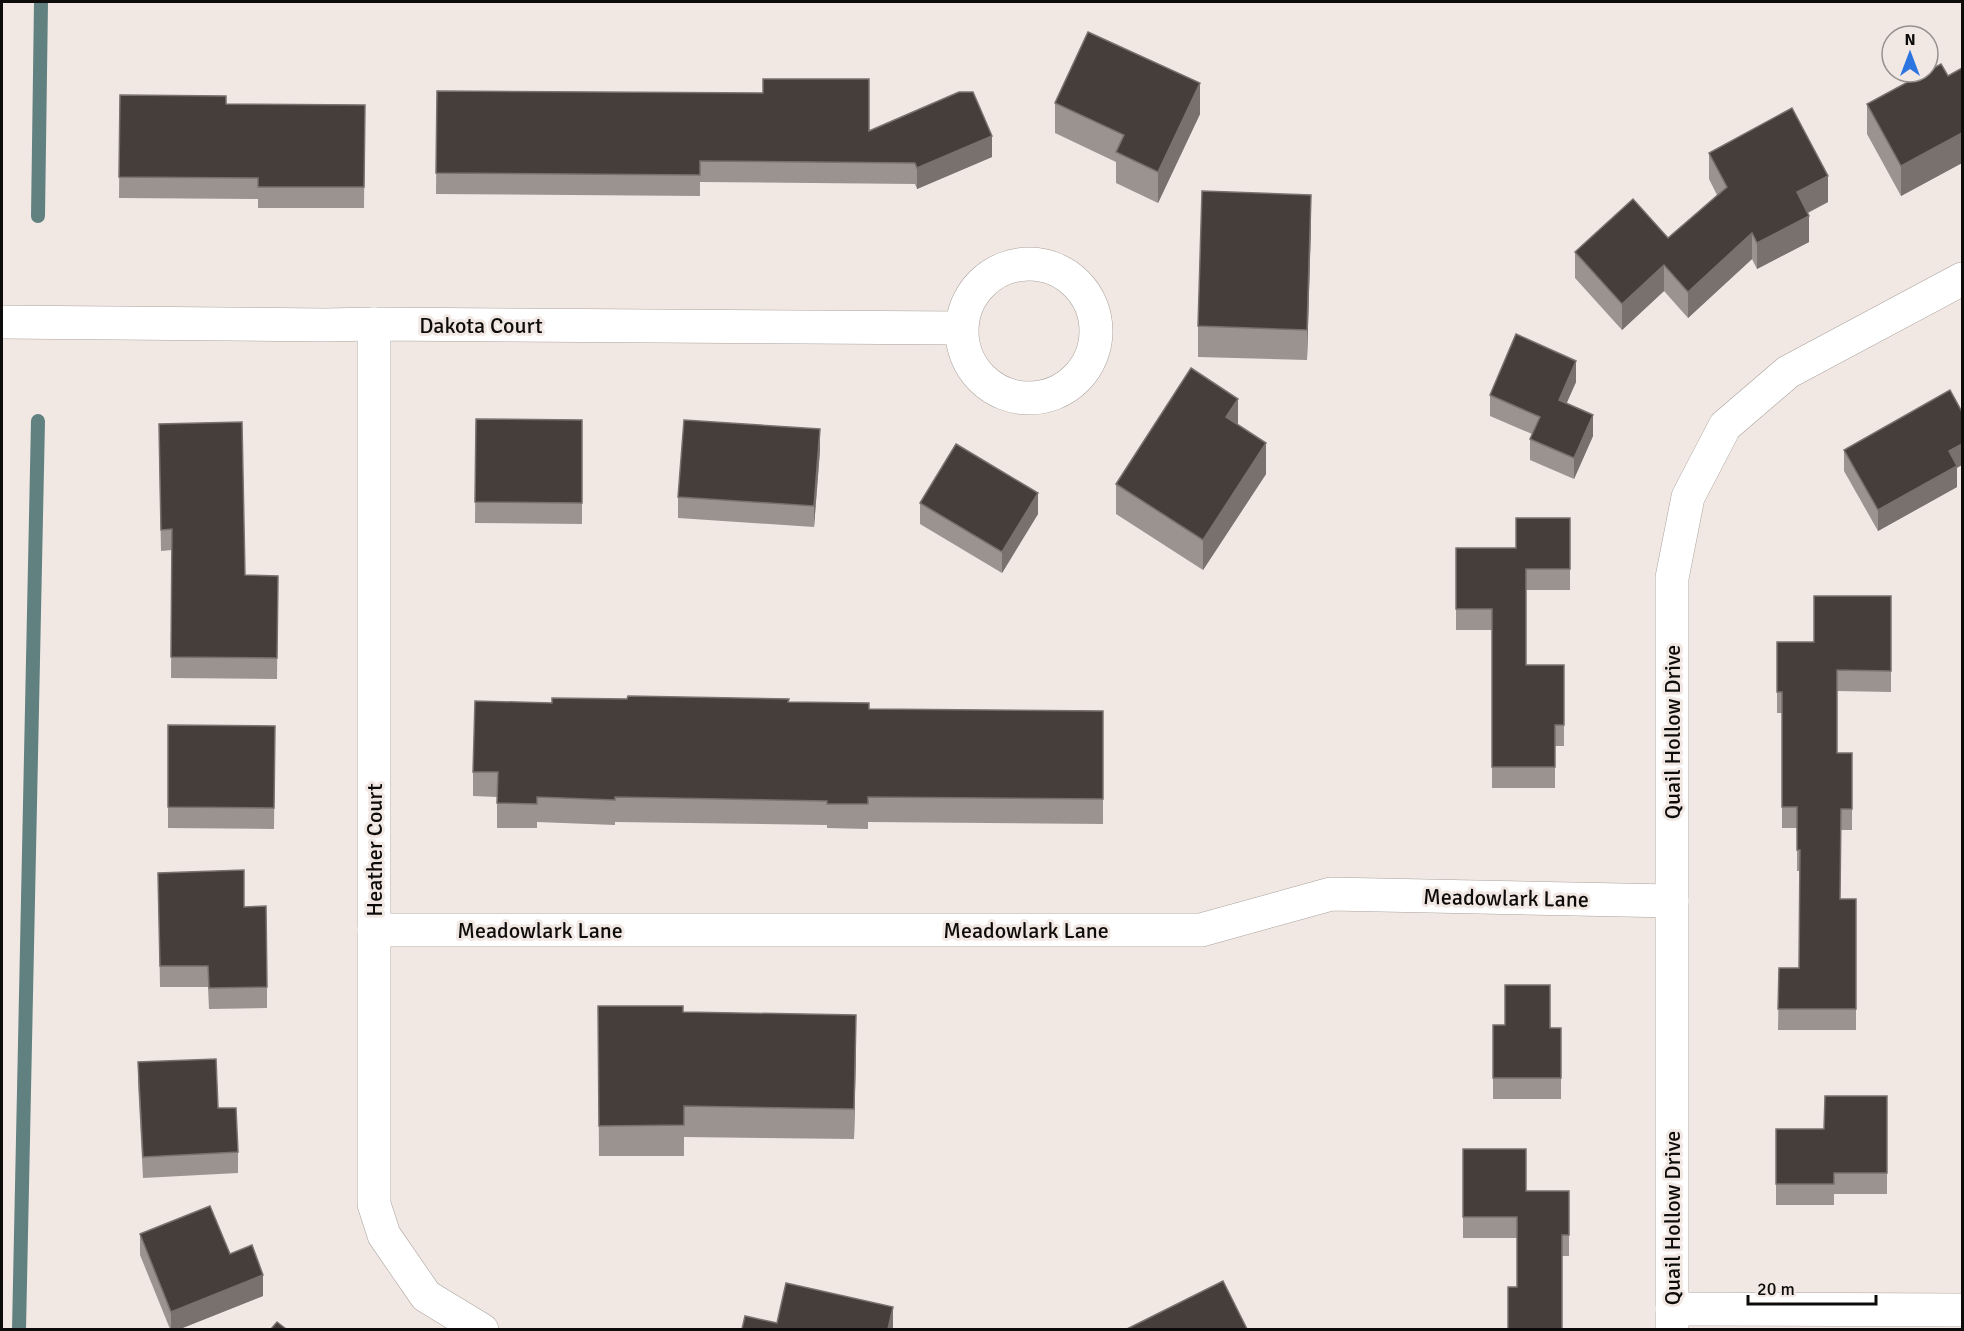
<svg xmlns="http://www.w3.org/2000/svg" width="1964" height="1331" font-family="Signika,sans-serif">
<rect width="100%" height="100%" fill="#f1e8e4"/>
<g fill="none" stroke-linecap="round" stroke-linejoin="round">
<!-- stream -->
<g stroke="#618080" stroke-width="14">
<polyline points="38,216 41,2"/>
<polyline points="19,1330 38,421"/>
</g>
<!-- street casing -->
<g stroke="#aaa29d" stroke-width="34">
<g id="street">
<circle cx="1029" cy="331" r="67"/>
<polyline points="2,322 325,325 374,324 961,328"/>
<polyline points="374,324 374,1204 384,1235 426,1296 482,1330"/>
<polyline points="374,930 1201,930 1331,894 1672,901"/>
<polyline points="1672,1309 1962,1310"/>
<polyline points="1672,1330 1672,578 1688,497 1725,426 1788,372 1962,279"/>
</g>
</g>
<!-- street -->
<use href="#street" stroke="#fff" stroke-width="33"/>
</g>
<!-- wall -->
<g fill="#9b9390">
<polygon points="1962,68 1962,163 1901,196 1867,134 1867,104 1948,76"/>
<polygon points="437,91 869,131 992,157 917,189 915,184 700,182 700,196 436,194"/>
<polygon points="120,95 226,104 365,105 364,208 258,208 258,199 119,198"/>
<polygon points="1055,103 1200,114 1158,203 1116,183 1116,162 1055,133"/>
<polygon points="1709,153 1828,202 1808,213 1809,242 1757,269 1752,259 1688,318 1664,291 1622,330 1575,278 1575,252 1668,238 1717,195 1709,179"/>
<polygon points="1311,225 1307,360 1198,357 1198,326"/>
<polygon points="1576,382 1566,403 1593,436 1574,479 1530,460 1530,439 1532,434 1490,416 1490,395"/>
<polygon points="476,419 582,420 582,524 475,523"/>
<polygon points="159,445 245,575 278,576 277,679 171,678 172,550 161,551"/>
<polygon points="820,450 814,527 678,518 678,497"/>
<polygon points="1844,450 1957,468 1957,487 1878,531 1844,471"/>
<polygon points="1266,474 1203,570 1116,514 1116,484"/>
<polygon points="920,503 1038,514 1002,573 920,524"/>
<polygon points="1570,518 1570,590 1526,590 1526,665 1564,665 1564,746 1555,746 1555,788 1492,788 1492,630 1456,630 1456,548 1516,548"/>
<polygon points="1891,596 1891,692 1837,691 1837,753 1852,753 1852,830 1841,830 1840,899 1856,899 1856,1030 1778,1030 1779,968 1799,968 1800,871 1797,871 1797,828 1782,828 1782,713 1777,713 1777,642 1814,642"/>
<polygon points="788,702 869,709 1103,711 1103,824 868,822 868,829 827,828 827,825 615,822 615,825 537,822 537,828 497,828 497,797 473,796 473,772 552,703"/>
<polygon points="168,725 275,726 274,829 168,828"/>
<polygon points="158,873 244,907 267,987 267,1008 209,1009 208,987 160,987"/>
<polygon points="598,1006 683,1012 856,1045 854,1139 684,1137 684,1156 599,1156"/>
<polygon points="1493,1025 1561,1028 1561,1099 1493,1099"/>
<polygon points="138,1062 218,1108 238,1152 238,1173 143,1178 138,1083"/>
<polygon points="1887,1096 1887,1194 1834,1194 1834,1205 1776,1205 1776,1129 1824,1129"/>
<polygon points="1463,1149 1526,1191 1569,1191 1569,1256 1562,1256 1517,1287 1517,1238 1463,1238"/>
<polygon points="140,1234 230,1254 263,1296 180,1329 170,1329 140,1255"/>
</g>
<!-- shaded-wall -->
<g fill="#79716e">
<polygon points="1200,83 1200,114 1158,203 1158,172"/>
<polygon points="1962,133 1962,163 1901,196 1901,166"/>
<polygon points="992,136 992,157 917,189 917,168"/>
<polygon points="1828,176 1828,202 1797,218 1797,192"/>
<polygon points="1311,195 1311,225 1307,360 1307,330"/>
<polygon points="1809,216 1809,242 1757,269 1757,243"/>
<polygon points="1752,233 1752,259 1688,318 1688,292"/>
<polygon points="1664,265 1664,291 1622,330 1622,304"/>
<polygon points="1576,361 1576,382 1559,421 1559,400"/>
<polygon points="1238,399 1238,429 1226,417"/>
<polygon points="1593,415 1593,436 1574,479 1574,458"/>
<polygon points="820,429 820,450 814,527 814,506"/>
<polygon points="1266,443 1266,474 1203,570 1203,540"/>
<polygon points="1962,444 1962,465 1957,468 1957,487 1878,531 1878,510 1949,451"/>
<polygon points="1038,493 1038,514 1002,573 1002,552"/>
<polygon points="856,1015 856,1045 854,1139 854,1109"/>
<polygon points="263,1275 263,1296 180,1329 171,1329 171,1312"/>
<polygon points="893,1307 893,1329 888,1329"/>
</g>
<!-- building -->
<g fill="#453e3b" stroke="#79716e" stroke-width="1.5">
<polygon points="1088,32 1200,83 1158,172 1116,152 1124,135 1055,103"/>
<polygon points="1941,64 1948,76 1962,68 1962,133 1901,166 1867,104"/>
<polygon points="763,79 869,79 869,131 959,92 973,92 992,136 917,168 915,163 700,161 700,175 436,173 437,91 763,93"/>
<polygon points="120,95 226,96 226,104 365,105 364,187 258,187 258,178 119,177"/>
<polygon points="1792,108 1828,176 1797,192 1809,216 1757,243 1752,233 1688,292 1664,265 1622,304 1575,252 1633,199 1668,238 1727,187 1709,153"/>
<polygon points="1202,191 1311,195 1307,330 1198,326"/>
<polygon points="1516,334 1576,361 1559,400 1593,415 1574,458 1530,439 1540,417 1490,395"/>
<polygon points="1191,368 1238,399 1226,417 1266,443 1203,540 1116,484"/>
<polygon points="1950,390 1962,412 1962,444 1949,451 1957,466 1878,510 1844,450"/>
<polygon points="476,419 582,420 582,503 475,502"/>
<polygon points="684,420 820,429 814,506 678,497"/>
<polygon points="242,422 245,575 278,576 277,658 171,657 172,529 161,530 159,424"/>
<polygon points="956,444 1038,493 1002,552 920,503"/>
<polygon points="1516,518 1570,518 1570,569 1526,569 1526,665 1564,665 1564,725 1555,725 1555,767 1492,767 1492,609 1456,609 1456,548 1516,548"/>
<polygon points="1814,596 1891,596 1891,671 1837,670 1837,753 1852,753 1852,809 1841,809 1840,899 1856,899 1856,1009 1778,1009 1779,968 1799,968 1800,850 1797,850 1797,807 1782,807 1782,692 1777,692 1777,642 1814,642"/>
<polygon points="628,696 789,699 788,702 869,703 869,709 1103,711 1103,799 868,797 868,804 827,804 827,801 615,797 615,800 537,797 537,804 497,803 498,772 473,772 475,701 552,703 552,698 627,699"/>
<polygon points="168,725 275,726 274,808 168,807"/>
<polygon points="244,870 244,907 266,906 267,987 209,988 208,966 160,966 158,873"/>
<polygon points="1505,985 1550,985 1550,1028 1561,1028 1561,1078 1493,1078 1493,1025 1505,1025"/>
<polygon points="598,1006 683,1006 683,1012 856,1015 854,1109 684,1106 684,1125 599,1126"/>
<polygon points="216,1059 218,1108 236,1108 238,1152 143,1157 138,1062"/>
<polygon points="1825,1096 1887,1096 1887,1173 1834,1173 1834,1184 1776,1184 1776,1129 1824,1129"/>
<polygon points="1463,1149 1526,1149 1526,1191 1569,1191 1569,1235 1562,1235 1562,1329 1508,1329 1508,1287 1517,1287 1517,1217 1463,1217"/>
<polygon points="210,1206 230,1254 252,1245 263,1275 171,1312 140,1234"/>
<polygon points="1223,1281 1247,1329 1127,1329"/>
<polygon points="786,1283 893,1307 888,1329 742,1329 745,1316 777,1323"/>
<polygon points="277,1322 286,1329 271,1329"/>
</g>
<g text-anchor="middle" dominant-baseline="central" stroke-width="6" stroke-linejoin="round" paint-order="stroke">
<!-- street labels -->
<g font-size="22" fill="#0e0c0a" stroke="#f1e8e4">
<text x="481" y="325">Dakota Court</text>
<text transform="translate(1672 732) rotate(-90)">Quail Hollow Drive</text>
<text transform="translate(374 850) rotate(-90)">Heather Court</text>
<text transform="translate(1506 898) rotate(1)">Meadowlark Lane</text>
<text x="540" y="930">Meadowlark Lane</text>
<text x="1026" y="930">Meadowlark Lane</text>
<text transform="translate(1672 1218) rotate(-90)">Quail Hollow Drive</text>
</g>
</g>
<!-- border -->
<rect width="1964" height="1331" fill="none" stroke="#0e0c0a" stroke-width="6"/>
<!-- north arrow -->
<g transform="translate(1910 54)"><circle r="28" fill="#f1e8e4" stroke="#96908d" stroke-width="1.5"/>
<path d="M0-4.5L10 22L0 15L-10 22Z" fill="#2c74e0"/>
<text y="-9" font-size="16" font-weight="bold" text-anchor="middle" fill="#0e0c0a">N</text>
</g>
<!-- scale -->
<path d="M1748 1295v9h128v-9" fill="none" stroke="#0e0c0a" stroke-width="3"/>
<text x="1757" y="1295" font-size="18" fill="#0e0c0a" stroke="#f1e8e4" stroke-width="4.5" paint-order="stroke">20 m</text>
</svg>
